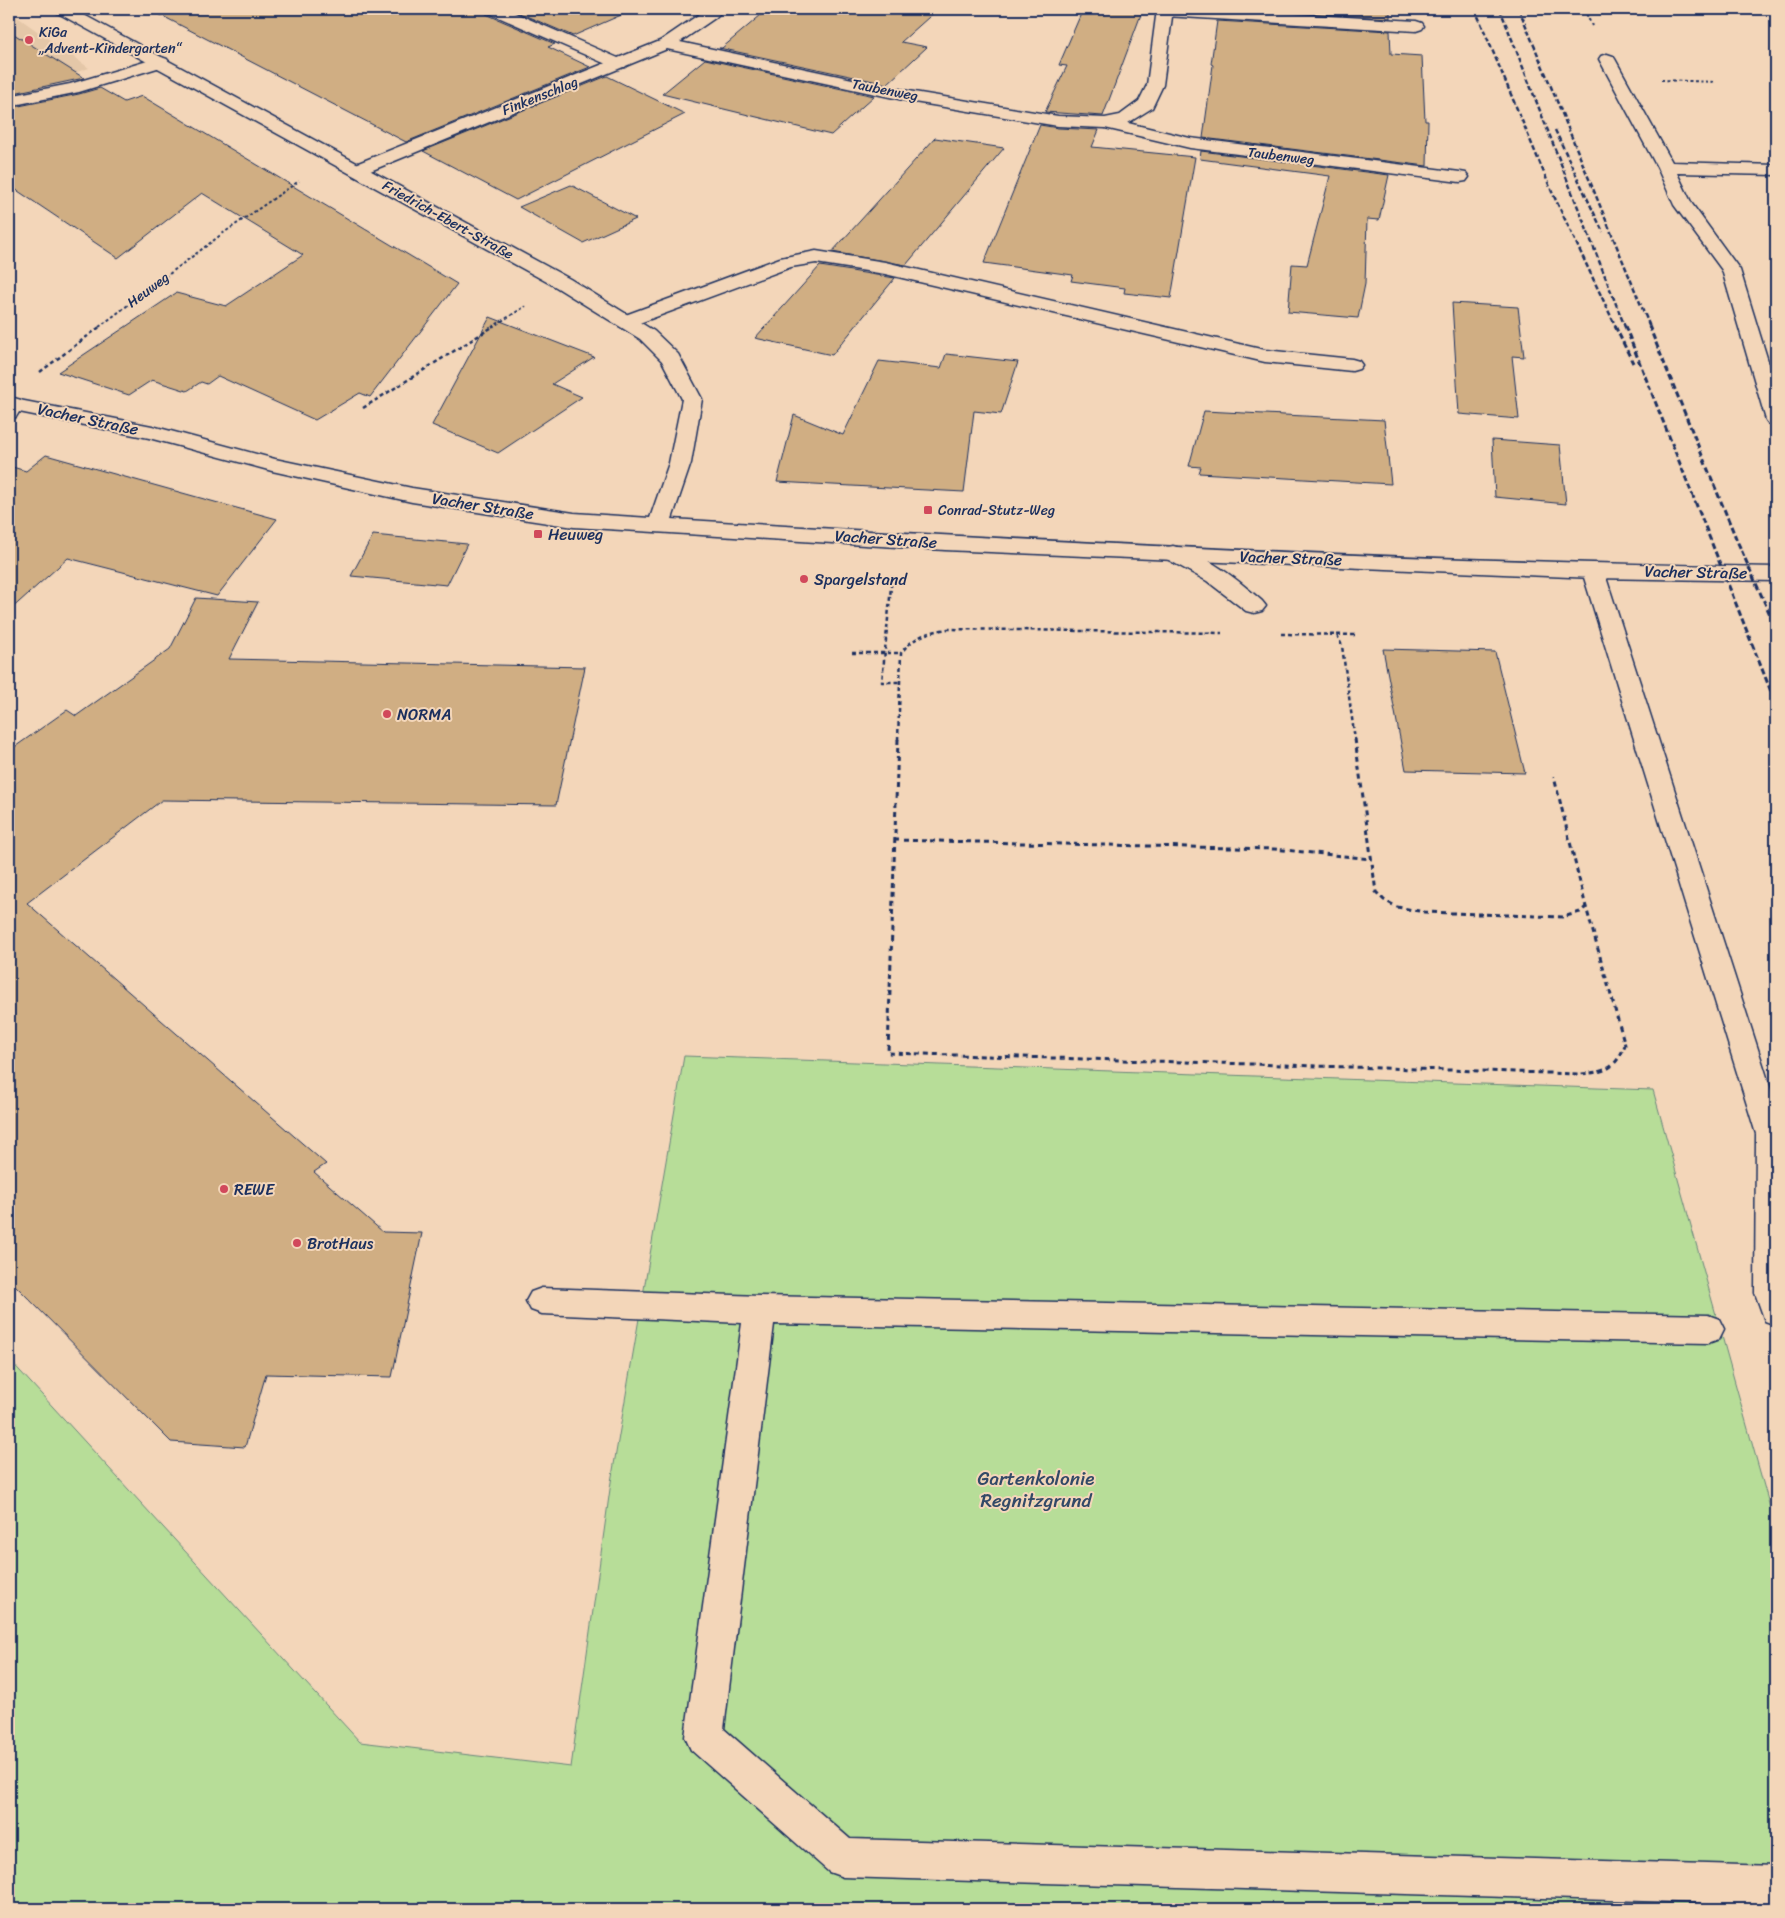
<svg xmlns="http://www.w3.org/2000/svg" width="1785" height="1918" font-family="Sriracha,sans-serif">
<rect width="100%" height="100%" fill="#f3d6b9"/>
<filter id="ink" filterUnits="userSpaceOnUse"><feTurbulence type="fractalNoise" baseFrequency=".02" numOctaves="2"/><feDisplacementMap in="SourceGraphic" scale="10" xChannelSelector="R" yChannelSelector="G"/><feConvolveMatrix kernelMatrix="1 2 1 2 8 2 1 2 1" color-interpolation-filters="sRGB"/></filter>
<g filter="url(#ink)">
<!-- built -->
<polygon fill="#e4c7a8" points="9,11 89,68 51,81 9,90"/>
<!-- green -->
<polygon fill="#b7dd98" stroke="#69867b" points="684,1056 1653,1090 1776,1529 1776,1909 9,1909 9,1359 360,1742 571,1767 611,1482"/>
<!-- building -->
<g fill="#d0ae83" stroke="#1b2f5e">
<polygon points="149,9 483,9 486,14 555,44 548,47 590,67 406,142"/>
<polygon points="510,9 635,9 573,36"/>
<polygon points="768,9 938,9 901,42 927,47 887,84 719,48 722,48"/>
<polygon points="1083,9 1143,9 1103,116 1045,112 1067,66 1059,65"/>
<polygon points="1234,9 1390,9 1390,18"/>
<polygon points="1217,21 1390,31 1391,54 1422,56 1425,121 1428,121 1427,166 1203,138 1213,65 1211,64"/>
<polygon points="9,31 84,78 9,94"/>
<polygon points="705,59 874,96 831,135 662,94"/>
<polygon points="607,76 685,114 516,200 423,151"/>
<polygon points="100,88 124,102 142,96 457,284 370,397 360,393 315,420 218,376 207,384 201,382 187,391 152,380 129,395 58,372 176,293 226,306 303,255 202,193 118,258 9,185 9,108 79,94"/>
<polygon points="1040,125 1058,128 1099,130 1092,147 1195,157 1171,298 1124,293 1125,288 1071,281 1073,275 984,263"/>
<polygon points="935,138 1004,148 906,265 832,252"/>
<polygon points="1201,151 1389,175 1379,220 1367,219 1365,284 1358,318 1288,312 1292,264 1307,265 1330,176 1200,159"/>
<polygon points="571,185 636,219 583,243 519,207"/>
<polygon points="820,266 895,278 832,355 755,338"/>
<polygon points="1452,303 1518,307 1524,357 1512,356 1519,419 1459,414"/>
<polygon points="490,317 594,357 552,384 582,397 498,453 432,425"/>
<polygon points="946,354 1018,362 1001,414 974,411 964,492 777,482 794,415 843,435 879,361 941,368"/>
<polygon points="1204,411 1384,420 1391,484 1199,473 1201,467 1189,466"/>
<polygon points="1492,440 1560,445 1566,504 1495,497"/>
<polygon points="46,455 222,504 277,519 217,596 68,558 9,611 9,466 26,471"/>
<polygon points="373,535 467,544 447,585 351,576"/>
<polygon points="196,598 258,602 229,659 585,667 556,805 162,800 27,903 326,1164 314,1172 383,1232 422,1233 392,1377 266,1374 245,1447 171,1442 9,1279 9,751 67,710 76,716 170,649"/>
<polygon points="1383,649 1495,652 1525,773 1406,770"/>
</g>
<g fill="none" stroke-linecap="round" stroke-linejoin="round">
<!-- service casing -->
<g stroke="#1b2f5e" stroke-width="3">
<g id="service">
<polygon points="485,9 506,9 625,61 627,64 625,67 613,67 487,12"/>
<polygon points="1159,9 1206,9 1416,21 1422,23 1424,26 1422,29 1416,31 1165,16 1159,14 1157,11"/>
<polygon points="1607,54 1613,56 1615,59 1672,162 1776,165 1776,175 1677,173 1692,204 1740,270 1776,387 1776,426 1769,424 1766,420 1722,270 1674,205 1657,167 1599,59 1601,56"/>
<path d="M1173,546C1206,554 1237,579 1262,601L1266,606L1262,611L1254,613L1246,611L1207,581L1165,558L1162,553L1165,548Z"/>
<polygon points="1593,564 1601,566 1604,571 1776,1105 1776,1325 1765,1321 1755,1293 1756,1134 1582,571 1585,566"/>
<polygon points="542,1288 760,1296 1708,1315 1719,1319 1724,1329 1719,1339 1708,1343 774,1324 724,1729 850,1839 1776,1866 1776,1905 843,1877 829,1872 691,1750 685,1737 742,1323 542,1314 531,1310 526,1301 531,1292"/>
</g>
</g>
<!-- minor casing -->
<g stroke="#1b2f5e" stroke-width="3">
<g id="minor">
<polygon points="707,9 724,9 715,18 680,42 908,91 1058,116 1105,118 1120,115 1139,101 1147,85 1157,9 1173,9 1163,85 1152,108 1128,123 1190,138 1460,172 1466,173 1469,177 1466,181 1460,182 1190,148 1105,128 1058,126 908,101 667,49 363,174 357,175 351,174 348,170 351,166 660,41"/>
<polygon points="161,57 167,59 169,62 167,65 79,92 9,106 9,96 70,84"/>
<polygon points="816,251 885,262 1265,350 1352,359 1359,361 1362,365 1359,369 1352,371 1265,362 885,274 816,263 791,267 634,325 627,327 620,325 617,321 620,317 780,258"/>
<polygon points="14,398 21,400 24,404 16,417 9,419 9,399"/>
</g>
</g>
<!-- tertiary casing -->
<g stroke="#1b2f5e" stroke-width="3">
<path id="tertiary" d="M54,9H73L570,279L654,331L678,354L702,399L691,463L672,519C1039,542 1408,561 1776,567V581L1593,578L945,550L574,527L412,502L272,471L149,438L9,410V398L152,426L275,459L412,488L574,513L650,518L669,463L682,399L662,361L640,339L556,287L56,12Z"/>
</g>
<!-- path-far2 -->
<g stroke="#1b2f5e" stroke-width="2" stroke-dasharray="3 2.5" stroke-linecap="butt">
<polyline points="1584,9 1592,26"/>
<polyline points="1661,80 1716,82"/>
<polyline points="99,327 222,234 299,181"/>
<polyline points="492,327 526,306"/>
</g>
<!-- path-far1 -->
<g stroke="#1b2f5e" stroke-width="2.5" stroke-dasharray="4 3" stroke-linecap="butt">
<polyline points="40,372 101,326"/>
<polyline points="363,408 494,326"/>
<polyline points="892,576 882,682 900,682"/>
<polyline points="1281,634 1358,635"/>
<polyline points="1337,635 1342,646 1355,740"/>
<polyline points="852,653 901,653"/>
<path d="M898,740L901,653C913,637 928,632 948,629L1222,633"/>
</g>
<!-- path -->
<g stroke="#1b2f5e" stroke-width="3" stroke-dasharray="5 4" stroke-linecap="butt">
<path d="M898,739L888,1053L1580,1074C1605,1072 1615,1070 1625,1045L1586,907L1554,777"/>
<polyline points="1355,739 1376,892 1384,900 1397,907 1424,912 1563,917 1580,912 1586,907"/>
<polyline points="894,840 1274,849 1372,859"/>
</g>
<!-- service -->
<use href="#service" fill="#f3d6b9" fill-rule="evenodd"/>
<!-- minor -->
<use href="#minor" fill="#f3d6b9" fill-rule="evenodd"/>
<!-- tertiary -->
<use href="#tertiary" fill="#f3d6b9" fill-rule="evenodd"/>
<!-- rail-far1 -->
<g stroke="#1b2f5e" stroke-width="2.5" stroke-dasharray="5 2.5" stroke-linecap="butt">
<polyline points="1475,9 1552,192 1616,327"/>
<polyline points="1500,9 1625,327"/>
<polyline points="1519,9 1650,327"/>
<polyline points="1555,130 1603,232"/>
</g>
<!-- rail -->
<g stroke="#1b2f5e" stroke-width="3" stroke-dasharray="6 3" stroke-linecap="butt">
<polyline points="1615,326 1633,363"/>
<polyline points="1625,326 1776,704"/>
<polyline points="1649,326 1738,543 1776,628"/>
</g>
</g>
</g>
<!-- markers -->
<g fill="#d1495b" stroke="#f3d6b9" stroke-width="2">
<circle cx="29" cy="40" r="5"/>
<rect x="923" y="505" width="10" height="10" rx="2.5"/>
<rect x="533" y="529" width="10" height="10" rx="2.5"/>
<circle cx="804" cy="579" r="5"/>
<circle cx="387" cy="714" r="5"/>
<circle cx="224" cy="1189" r="5"/>
<circle cx="297" cy="1243" r="5"/>
</g>
<g text-anchor="middle" dominant-baseline="central" stroke-width="4" stroke-linejoin="round" paint-order="stroke">
<!-- far-poi labels -->
<g font-size="14" fill="#1b2f5e" stroke="#f3d6b9" text-anchor="start">
<text x="39" y="32">KiGa<tspan x="39" dy="16">„Advent-Kindergarten“</tspan></text>
<text x="938" y="510">Conrad-Stutz-Weg</text>
</g>
<!-- far-street labels -->
<g font-size="14" fill="#1b2f5e" stroke="#f3d6b9">
<text transform="translate(885 90) rotate(11)">Taubenweg</text>
<text transform="translate(540 96) rotate(-22)">Finkenschlag</text>
<text transform="translate(1281 156) rotate(7)">Taubenweg</text>
<text transform="translate(448 220) rotate(29)">Friedrich-Ebert-Straße</text>
<text transform="translate(148 290) rotate(-37)">Heuweg</text>
</g>
<!-- street labels -->
<g font-size="16" fill="#1b2f5e" stroke="#f3d6b9">
<text transform="translate(88 419) rotate(12)">Vacher Straße</text>
<text transform="translate(483 506) rotate(9)">Vacher Straße</text>
<text transform="translate(886 539) rotate(4)">Vacher Straße</text>
<text transform="translate(1291 558) rotate(2)">Vacher Straße</text>
<text transform="translate(1696 572) rotate(1)">Vacher Straße</text>
</g>
<!-- poi labels -->
<g font-size="16" fill="#1b2f5e" stroke="#f3d6b9" text-anchor="start">
<text x="548" y="534">Heuweg</text>
<text x="814" y="579">Spargelstand</text>
<text x="397" y="714">NORMA</text>
<text x="234" y="1189">REWE</text>
<text x="307" y="1243">BrotHaus</text>
</g>
<!-- near-park labels -->
<g font-size="19" fill="#324967" stroke="#f3d6b9">
<text x="1036" y="1478">Gartenkolonie<tspan x="1036" dy="22">Regnitzgrund</tspan></text>
</g>
</g>
<!-- margin -->
<rect width="1785" height="1918" fill="none" stroke="#f3d6b9" stroke-width="30"/>
<rect x="15" y="15" width="1755" height="1888" fill="none" stroke="#1b2f5e" stroke-width="2" filter="url(#ink)"/>
</svg>
